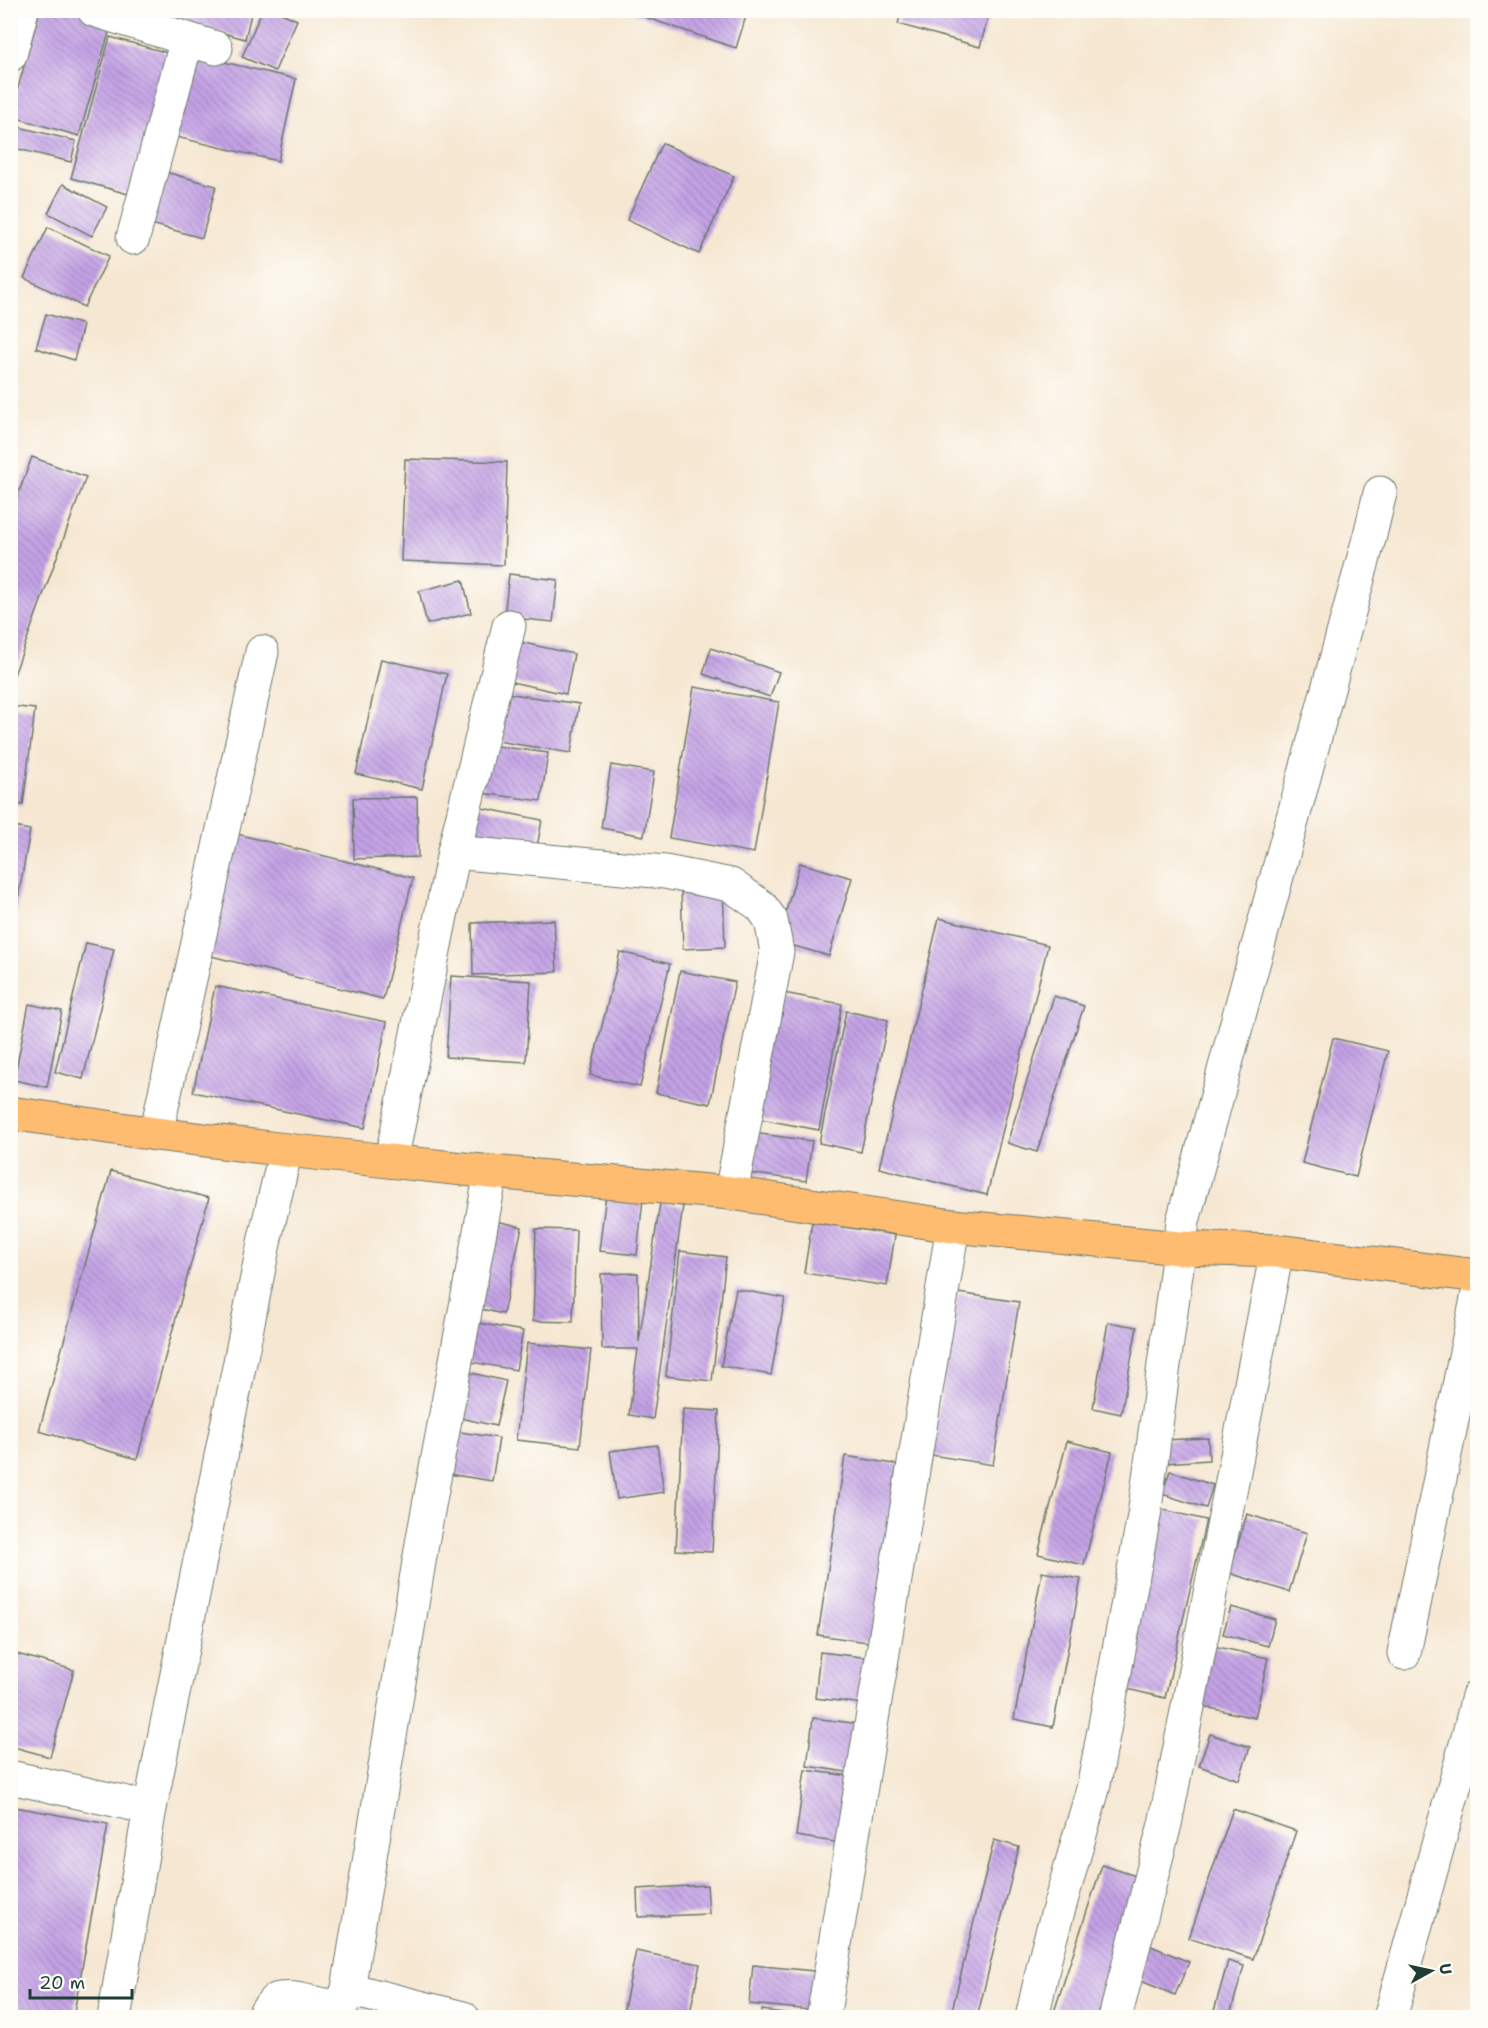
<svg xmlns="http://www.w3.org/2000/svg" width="1488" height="2028" font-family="'Shantell Sans',sans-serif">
<defs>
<pattern id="building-back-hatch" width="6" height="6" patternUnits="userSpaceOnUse" patternTransform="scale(1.5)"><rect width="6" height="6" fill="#c4a2e6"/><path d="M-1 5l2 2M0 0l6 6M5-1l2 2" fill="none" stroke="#9f85bb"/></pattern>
</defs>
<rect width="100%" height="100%" fill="#fdfcf7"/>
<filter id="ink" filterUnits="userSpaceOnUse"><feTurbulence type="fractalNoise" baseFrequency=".0167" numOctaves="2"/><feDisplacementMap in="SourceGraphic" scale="12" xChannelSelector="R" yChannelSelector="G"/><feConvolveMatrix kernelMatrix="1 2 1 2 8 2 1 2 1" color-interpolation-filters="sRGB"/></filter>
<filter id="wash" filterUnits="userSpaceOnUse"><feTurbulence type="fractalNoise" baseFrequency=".008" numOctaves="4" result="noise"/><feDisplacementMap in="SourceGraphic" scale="24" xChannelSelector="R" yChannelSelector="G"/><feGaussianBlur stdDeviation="1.35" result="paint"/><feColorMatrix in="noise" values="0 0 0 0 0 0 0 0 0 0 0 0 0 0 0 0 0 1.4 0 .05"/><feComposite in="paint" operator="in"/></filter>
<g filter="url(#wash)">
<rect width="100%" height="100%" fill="#f6e7d2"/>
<g id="blocks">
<!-- building -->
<g fill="url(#building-back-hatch)">
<polygon points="40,10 72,10 112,22 79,136 10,116"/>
<polygon points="139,10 252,10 245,39"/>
<polygon points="262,10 275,10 297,20 275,71 242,57"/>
<polygon points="624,10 748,10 736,48"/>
<polygon points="902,10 990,10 980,47 898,24"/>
<polygon points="110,37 179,56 139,197 71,178"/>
<polygon points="190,54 296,79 278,161 172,136"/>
<polygon points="11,125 76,141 71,162 10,147"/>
<polygon points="662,143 734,176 699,254 627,220"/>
<polygon points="158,170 216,186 202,238 144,222"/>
<polygon points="63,184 107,207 92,236 48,213"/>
<polygon points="48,227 109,256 84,307 24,278"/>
<polygon points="46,314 83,325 74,360 36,348"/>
<polygon points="32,457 86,477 14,675 10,673 10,516"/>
<polygon points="405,459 507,462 504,565 401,561"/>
<polygon points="509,574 558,580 553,622 504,617"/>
<polygon points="463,580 471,613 427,624 419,591"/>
<polygon points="515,641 574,654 566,694 507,681"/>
<polygon points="711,648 779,672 770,697 703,674"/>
<polygon points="381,659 447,674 422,789 356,774"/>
<polygon points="694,687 779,702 754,853 669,838"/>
<polygon points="505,693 579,704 571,753 497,741"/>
<polygon points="10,706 35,709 23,805 10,803"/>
<polygon points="488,745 548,753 541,801 482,793"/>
<polygon points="611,765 654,772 644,836 601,828"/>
<polygon points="417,797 418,857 354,859 353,798"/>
<polygon points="472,806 542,820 535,858 465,845"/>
<polygon points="10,826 30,830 12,934 10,934"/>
<polygon points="233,833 413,878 383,999 203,954"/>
<polygon points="800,863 852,878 829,956 777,941"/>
<polygon points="723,884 725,947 683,949 681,886"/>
<polygon points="939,918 1048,945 987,1195 879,1168"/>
<polygon points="554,920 557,972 473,975 472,923"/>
<polygon points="86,943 114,949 83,1079 55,1072"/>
<polygon points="620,952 670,964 640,1087 590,1075"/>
<polygon points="680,971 735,982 710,1104 656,1093"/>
<polygon points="451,976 531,981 526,1062 446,1057"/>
<polygon points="215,986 387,1022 365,1128 193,1092"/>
<polygon points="773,991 842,1004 819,1130 750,1117"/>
<polygon points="1054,996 1084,1006 1037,1152 1007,1143"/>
<polygon points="29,1004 62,1011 47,1087 14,1080"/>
<polygon points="846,1011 888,1020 861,1152 819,1143"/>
<polygon points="1333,1038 1388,1051 1356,1177 1302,1163"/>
<polygon points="745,1132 812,1141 806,1181 740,1172"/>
<polygon points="111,1171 209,1198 137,1459 39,1431"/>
<polygon points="606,1194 643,1199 637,1255 599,1251"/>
<polygon points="660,1203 683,1206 653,1419 629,1415 638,1349 602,1349 601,1274 638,1273 639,1342"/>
<polygon points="492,1220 522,1227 503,1314 472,1307"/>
<polygon points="812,1222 895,1235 887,1286 804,1273"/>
<polygon points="536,1229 576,1230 573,1322 533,1321"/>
<polygon points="680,1251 726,1257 712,1381 666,1376"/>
<polygon points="736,1289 785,1298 771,1375 721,1366"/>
<polygon points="958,1293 1019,1302 993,1465 931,1455"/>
<polygon points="472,1322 523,1331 516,1370 465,1361"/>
<polygon points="1108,1322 1137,1327 1121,1414 1093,1408"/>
<polygon points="527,1343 591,1350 580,1447 516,1440"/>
<polygon points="463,1371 506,1381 496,1426 452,1416"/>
<polygon points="683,1409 719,1411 712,1552 676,1550"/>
<polygon points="454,1431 499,1438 492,1481 448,1474"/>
<polygon points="1208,1438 1209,1460 1164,1463 1163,1440"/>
<polygon points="1067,1441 1112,1452 1084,1565 1038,1554"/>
<polygon points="657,1445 664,1492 617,1499 610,1451"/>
<polygon points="845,1456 901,1465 874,1643 818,1635"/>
<polygon points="1170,1471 1213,1485 1206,1508 1162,1494"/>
<polygon points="1160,1509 1206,1520 1165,1698 1119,1687"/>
<polygon points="1247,1514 1307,1533 1289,1592 1229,1573"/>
<polygon points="1042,1572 1081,1579 1053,1727 1014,1719"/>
<polygon points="1231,1607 1275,1619 1268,1646 1223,1634"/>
<polygon points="1209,1645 1268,1658 1255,1718 1196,1705"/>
<polygon points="10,1652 74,1670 50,1757 10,1746"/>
<polygon points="820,1652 870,1658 864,1704 815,1698"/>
<polygon points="813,1718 860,1724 853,1773 807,1766"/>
<polygon points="1210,1734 1250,1747 1239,1780 1199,1766"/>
<polygon points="805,1770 857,1777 848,1844 796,1836"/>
<polygon points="10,1806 108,1824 73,2018 10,2018"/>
<polygon points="1233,1809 1296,1831 1253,1959 1189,1938"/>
<polygon points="994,1840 1019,1847 977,2018 950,2018"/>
<polygon points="1102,1865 1142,1878 1097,2018 1052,2018"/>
<polygon points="707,1885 709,1914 638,1917 637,1889"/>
<polygon points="1144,1943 1189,1962 1175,1995 1129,1976"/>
<polygon points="636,1951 700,1964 689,2018 622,2018"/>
<polygon points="1228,1961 1244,1966 1229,2018 1212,2018"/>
<polygon points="753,1965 824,1972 821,2011 749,2004"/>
<polygon points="353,2007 392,2017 391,2018 351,2018"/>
<polygon points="762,2010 805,2016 805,2018 761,2018"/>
</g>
</g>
</g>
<g filter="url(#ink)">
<use href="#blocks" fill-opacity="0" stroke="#6a786b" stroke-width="1.5"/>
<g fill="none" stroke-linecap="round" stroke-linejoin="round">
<!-- minor casing -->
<g stroke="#6a786b" stroke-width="35">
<g id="minor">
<polyline points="94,10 216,48"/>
<polyline points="10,55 22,10"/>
<polyline points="133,238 187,39"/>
<polyline points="454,852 665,872 731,885 761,906 771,920 777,952 731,1193"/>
<polyline points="156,1134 262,652"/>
<polyline points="391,1161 454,852 509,626"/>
<polyline points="1404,1653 1478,1294"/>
<polyline points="10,1777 150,1808"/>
<polyline points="348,1989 463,2018"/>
<polyline points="114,2018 150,1808 265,1238 286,1150"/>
<path d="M265,2018L266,2011L275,2000C298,1993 326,2012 343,2003L348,1989L423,1538L491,1172"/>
<polyline points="823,2018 953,1226"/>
<polyline points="1032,2018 1047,1950 1093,1789 1144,1516 1183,1221 1370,535 1380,493"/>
<polyline points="1115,2018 1165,1824 1277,1251"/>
<polyline points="1390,2018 1470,1730 1478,1696"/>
</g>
</g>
<!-- major casing -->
<g stroke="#6a786b" stroke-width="35">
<polyline id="major" points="10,1113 156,1134 286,1150 491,1172 731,1193 953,1226 1179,1248 1277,1251 1478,1276"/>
</g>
<!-- minor -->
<use href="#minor" stroke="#fff" stroke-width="33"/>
<!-- major -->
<use href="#major" stroke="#febc70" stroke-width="33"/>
</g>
</g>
<!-- margin -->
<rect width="1488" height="2028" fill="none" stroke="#fdfcf7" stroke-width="36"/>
<!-- north arrow -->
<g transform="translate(1431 1971) rotate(82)" stroke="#fdfcf7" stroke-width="4.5" paint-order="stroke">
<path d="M0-4.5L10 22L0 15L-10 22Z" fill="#1f3d34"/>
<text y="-9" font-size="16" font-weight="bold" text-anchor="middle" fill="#1f3d34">U</text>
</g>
<!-- scale -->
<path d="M30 1989v9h102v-9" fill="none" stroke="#1f3d34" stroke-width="3"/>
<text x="39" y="1989" font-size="18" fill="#1f3d34" stroke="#fdfcf7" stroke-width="4.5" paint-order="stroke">20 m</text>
</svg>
